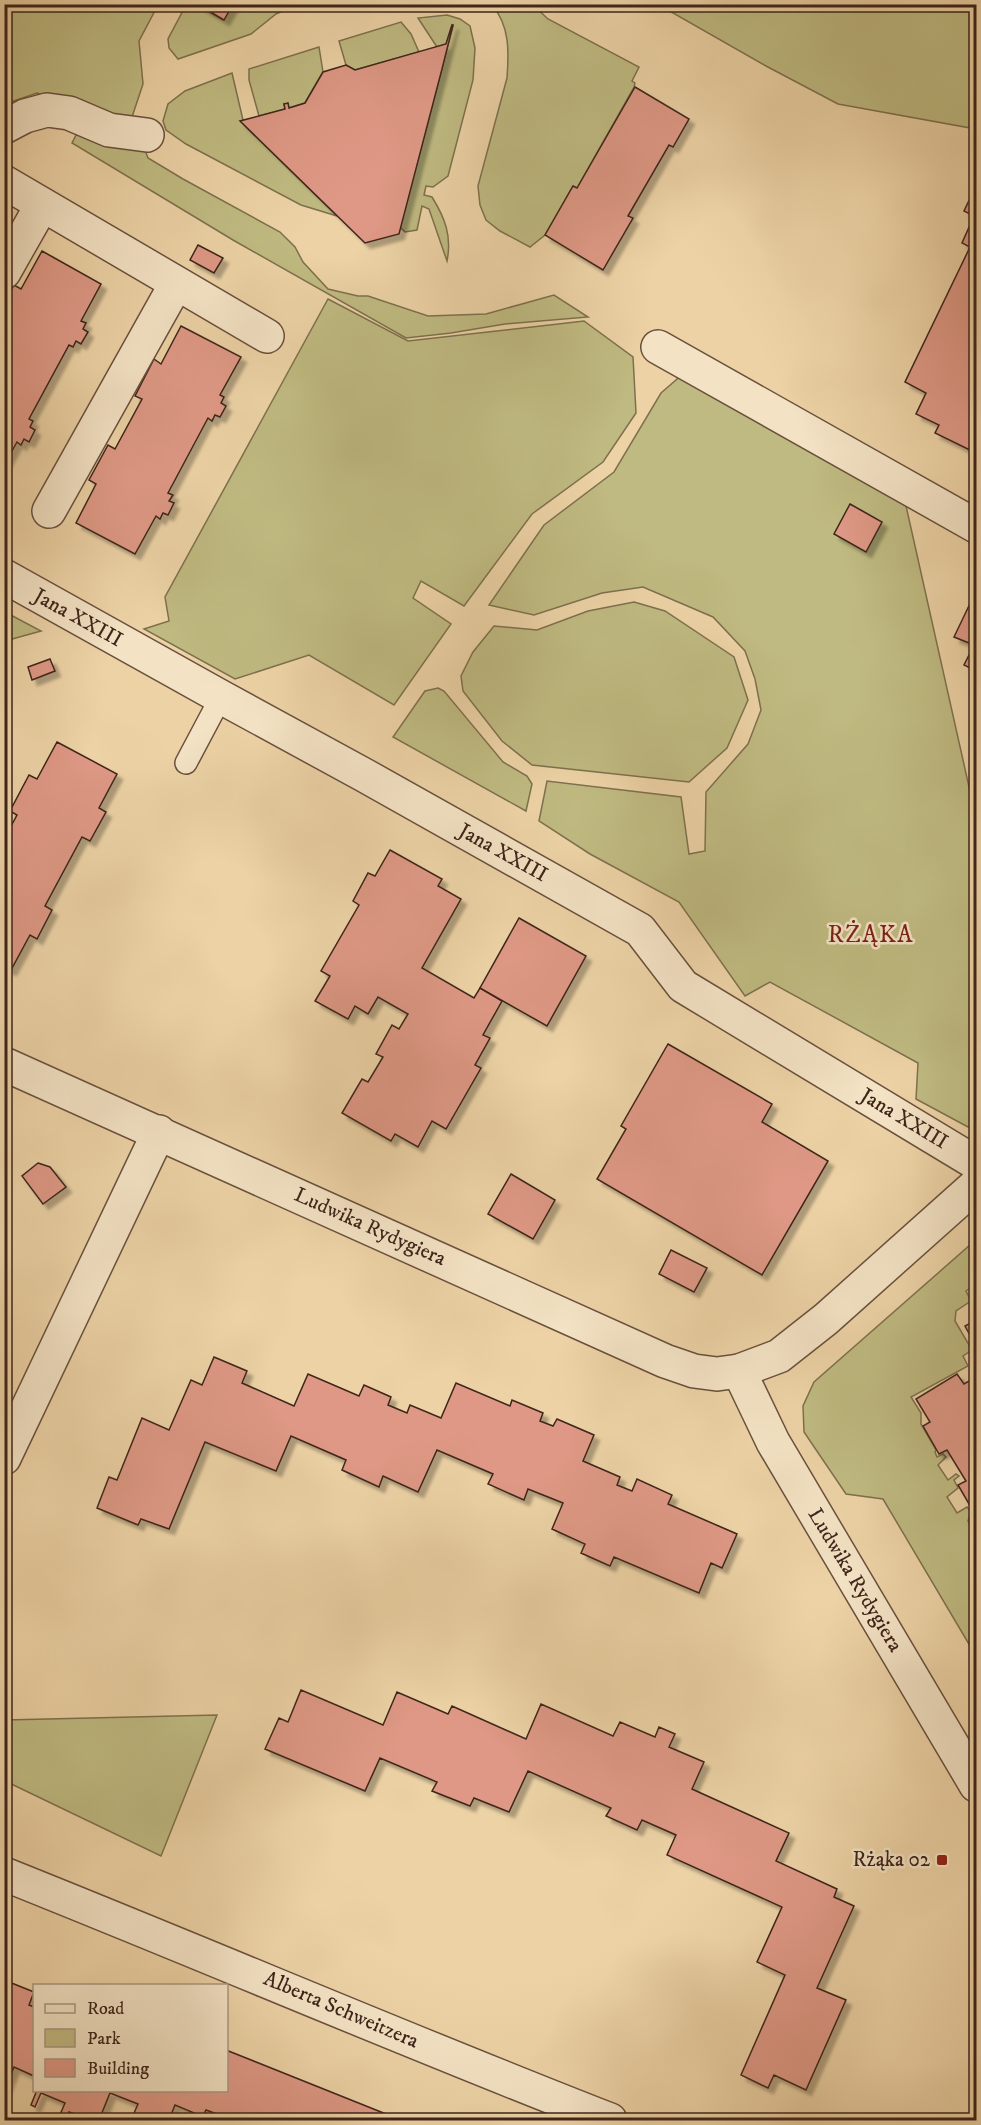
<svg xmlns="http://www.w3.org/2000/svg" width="981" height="2125" font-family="'IM FELL DW Pica',serif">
<defs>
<filter id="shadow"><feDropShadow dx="5.5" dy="5.5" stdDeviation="1.5" flood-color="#0004"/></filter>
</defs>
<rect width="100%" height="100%" fill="#ecd2a5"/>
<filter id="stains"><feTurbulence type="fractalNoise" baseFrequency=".00333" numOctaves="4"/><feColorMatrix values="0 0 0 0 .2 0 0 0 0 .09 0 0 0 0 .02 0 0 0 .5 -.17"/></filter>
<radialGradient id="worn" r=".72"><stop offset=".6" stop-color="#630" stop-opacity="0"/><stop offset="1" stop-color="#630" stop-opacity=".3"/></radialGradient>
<!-- green -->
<g fill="#bfba81" stroke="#7e704e" stroke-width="1.5">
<polygon points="4,5 158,5 139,41 143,84 132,117 148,158 183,179 280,232 295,247 303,262 328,289 358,296 368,296 428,316 486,314 554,295 588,317 505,324 451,333 406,338 233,240 72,143 89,110 37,93 5,104"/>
<polygon points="186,5 197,5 223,20 233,5 297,5 276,14 251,34 178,59 169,48 168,39"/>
<path d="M492,5H533L548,19L639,67L632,81L635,83L634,87L577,188L573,186L545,235L530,247L500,231L486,220L480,205L478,186L507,78C509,52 510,26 492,5Z"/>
<polygon points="659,5 976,5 976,129 838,104 766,66"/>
<path d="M447,15L460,19L470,26L475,48L473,80L448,176L433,187L426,186L424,195L432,197C445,218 452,236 447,261L429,209L422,206L417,230L405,232L400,227L453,26L452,25L446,44L437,47L418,18Z"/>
<polygon points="401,22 411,34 419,52 355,70 346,65 339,41"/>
<polygon points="319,47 323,72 305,103 289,108 284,104 285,109 259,116 249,80 249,69"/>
<polygon points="232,73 243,120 241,122 337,216 301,205 186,144 166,130 163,121 168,104 185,91"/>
<polygon points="328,299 408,341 584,321 633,357 636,413 603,462 532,514 464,606 421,581 413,598 451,624 394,705 309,655 235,679 144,629 169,621 165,597"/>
<polygon points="683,374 902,488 976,818 976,1129 968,1127 916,1099 918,1063 770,982 745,996 679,902 590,854 539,821 547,781 681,797 689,854 705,851 706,792 748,744 761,710 755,679 745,651 713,617 643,587 602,593 534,615 489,605 544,525 614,472 661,393"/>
<polygon points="634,602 665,611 734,657 748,700 727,748 689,782 532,765 502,741 463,691 461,676 473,652 494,626 537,630 588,611"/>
<polygon points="5,612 41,631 5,641"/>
<polygon points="438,688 444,691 503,762 527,776 532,784 526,811 393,737 425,691"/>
<polygon points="970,1245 976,1256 976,1284 966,1291 971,1301 956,1311 955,1321 972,1350 963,1356 968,1366 911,1397 921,1413 921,1424 936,1450 935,1452 937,1457 943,1454 946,1457 938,1465 948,1480 956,1474 959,1476 954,1480 958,1488 947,1497 957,1513 967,1507 971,1512 968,1521 976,1536 976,1651 973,1651 883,1499 846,1494 804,1432 803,1406 814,1382"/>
<polygon points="217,1715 161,1856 5,1781 5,1720"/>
</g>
<!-- building -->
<g fill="#de9885" stroke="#3e251a" stroke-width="1.5" filter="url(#shadow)">
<polygon points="197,4 233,4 224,20"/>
<polygon points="452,25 453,25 442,69 399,234 365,243 240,121 285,109 284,104 288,103 289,108 305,103 323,72 346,65 355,70 446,44"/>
<polygon points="635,87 689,119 673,147 669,145 628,216 633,218 603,270 545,235 573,186 577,188"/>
<polygon points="976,186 976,453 935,433 939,425 916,414 926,393 905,382 970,247 962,243 974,216 964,211"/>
<polygon points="198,245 223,258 214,273 190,260"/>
<polygon points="42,251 101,284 81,321 86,323 83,329 88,332 81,344 76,341 73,347 69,345 29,419 33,421 30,427 35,430 29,442 24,439 21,445 17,442 4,465 4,303 14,285 21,289"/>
<polygon points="181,326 241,357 220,395 224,397 221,403 226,406 220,417 215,415 212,421 208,418 168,493 173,495 169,501 174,503 168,515 163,513 160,519 156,516 135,554 76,523 96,484 89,480 108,445 115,449 142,399 135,396 154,359 161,364"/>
<polygon points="850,504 882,522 866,552 834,534"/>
<polygon points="976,591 976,671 964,665 974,645 954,637"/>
<polygon points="50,659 55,671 32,680 28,667"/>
<polygon points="57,742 117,774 99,808 106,812 90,841 82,837 45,906 52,910 37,939 30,935 11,970 4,967 4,839 17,815 10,811 29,775 37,779"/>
<polygon points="390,850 442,879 438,886 461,899 422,968 474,998 480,988 502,1001 483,1035 490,1038 475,1065 481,1068 446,1129 432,1121 418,1147 395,1134 391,1141 342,1113 362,1079 368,1082 383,1057 376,1054 392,1025 399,1029 408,1014 378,997 368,1014 355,1006 348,1019 315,1001 330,976 321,971 359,905 353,901 368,873 375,876"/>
<polygon points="519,918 586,956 547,1026 480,988"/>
<polygon points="668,1044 772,1104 762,1122 828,1161 762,1275 597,1179 626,1129 621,1126"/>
<polygon points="38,1163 50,1167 66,1187 43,1204 22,1176"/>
<polygon points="511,1174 555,1200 533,1239 488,1214"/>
<polygon points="671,1250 707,1268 694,1292 659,1274"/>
<polygon points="976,1320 976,1346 965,1326"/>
<polygon points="214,1357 247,1371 242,1383 294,1406 308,1374 359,1396 364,1385 391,1397 388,1405 407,1413 410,1405 441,1418 456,1383 510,1406 512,1400 543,1413 540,1421 553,1426 557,1419 594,1435 583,1461 620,1477 617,1485 632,1491 637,1479 672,1495 668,1504 737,1534 722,1568 711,1563 699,1593 614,1557 610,1566 581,1553 585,1544 552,1529 563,1503 528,1489 524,1500 488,1484 493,1474 437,1450 418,1492 383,1476 379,1487 342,1470 346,1460 291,1436 276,1471 205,1442 169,1529 141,1519 138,1525 97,1508 109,1477 117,1480 142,1418 169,1430 191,1380 202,1385"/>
<polygon points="957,1374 964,1384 976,1377 976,1516 958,1485 966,1481 947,1450 939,1454 923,1426 930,1422 916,1399"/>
<polygon points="301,1690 383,1725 397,1692 448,1714 452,1706 526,1739 541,1704 613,1736 620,1722 655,1737 659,1727 675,1734 669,1747 704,1762 692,1789 789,1833 776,1861 837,1889 834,1897 854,1906 817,1988 846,2000 806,2090 774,2075 768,2088 741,2075 785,1975 757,1962 782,1907 667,1855 676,1835 642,1820 637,1830 606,1816 611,1808 528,1771 509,1812 474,1798 470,1806 432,1791 437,1782 380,1758 365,1791 265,1749 279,1718 288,1722"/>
<polygon points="4,1980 34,1992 29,2005 34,2007 34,2076 14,2067 5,2089"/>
<polygon points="226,2050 401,2120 233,2120 206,2110 201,2120 196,2120 199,2115 175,2105 169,2120 155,2120 139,2114 136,2120 131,2120 138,2104 110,2093 99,2120 92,2120 69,2112 66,2120 62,2120 63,2119 59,2117 65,2103 41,2093 35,2107 31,2105 37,2090 226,2090"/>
</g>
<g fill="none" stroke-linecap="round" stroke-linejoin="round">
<!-- service casing -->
<g stroke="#6a503d" stroke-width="24">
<polyline id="service" points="186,763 221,697"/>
</g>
<!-- minor casing -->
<g stroke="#6a503d" stroke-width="36">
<g id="minor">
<polyline points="4,127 25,116 47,110 69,113 109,130 147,135"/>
<polyline points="4,182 267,336"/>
<polyline points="4,272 42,205"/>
<polyline points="658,347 976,526"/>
<polyline points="49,511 176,284"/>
<polyline points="4,576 221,697 364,775 640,930 683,986 976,1163"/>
<polyline points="4,1064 665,1361 694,1371 717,1374 739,1371 779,1356 826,1319 976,1185"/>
<polyline points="739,1371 773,1442 976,1785"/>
<polyline points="4,1458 159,1132"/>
<path d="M4,1874C207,1955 407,2041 610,2120"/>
</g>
</g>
<!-- service -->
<use href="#service" stroke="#f3e2c4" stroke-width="21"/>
<!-- minor -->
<use href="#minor" stroke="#f3e2c4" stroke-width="33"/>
</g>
<!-- markers -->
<rect fill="#8f2418" stroke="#f3e2c4" stroke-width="2" x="936" y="1854" width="12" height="12" rx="3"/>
<g text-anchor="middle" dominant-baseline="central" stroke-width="5" stroke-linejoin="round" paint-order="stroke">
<!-- street labels -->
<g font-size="21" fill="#3e251a" stroke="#f3e2c4">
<text transform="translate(78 618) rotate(29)">Jana XXIII</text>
<text transform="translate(503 853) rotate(29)">Jana XXIII</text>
<text transform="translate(904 1119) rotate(31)">Jana XXIII</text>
<text transform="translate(370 1227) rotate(24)">Ludwika Rydygiera</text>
<text transform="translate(855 1580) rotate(59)">Ludwika Rydygiera</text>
<text transform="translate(341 2010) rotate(23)">Alberta Schweitzera</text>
</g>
<!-- poi labels -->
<g font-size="21" fill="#3e251a" stroke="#f3e2c4" text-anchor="end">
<text x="930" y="1860">Rżąka 02</text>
</g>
<!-- quarter labels -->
<g font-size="24" letter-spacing="1.5" fill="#7a1f14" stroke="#f3e2c4">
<text x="871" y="935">RŻĄKA</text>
</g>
</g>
<!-- margin -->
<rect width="981" height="2125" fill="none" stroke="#ecd2a5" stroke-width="24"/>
<rect x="6" y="6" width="969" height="2113" fill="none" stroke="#3e251a" stroke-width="3"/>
<rect x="12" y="12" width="957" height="2101" fill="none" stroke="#3e251a" stroke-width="1.5"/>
<!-- legend -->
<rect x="33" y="1984" width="195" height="108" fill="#f3e2c4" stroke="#ab9680" stroke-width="1.5"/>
<rect x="45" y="2004" width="30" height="9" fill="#f3e2c4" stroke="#ab9680" stroke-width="1.5"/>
<text x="87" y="2014" font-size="18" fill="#3e251a">Road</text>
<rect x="45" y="2029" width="30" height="18" fill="#bfba81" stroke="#ab9680" stroke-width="1.5"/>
<text x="87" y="2044" font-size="18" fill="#3e251a">Park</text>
<rect x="45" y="2059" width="30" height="18" fill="#de9885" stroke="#ab9680" stroke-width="1.5"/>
<text x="87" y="2074" font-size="18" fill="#3e251a">Building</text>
<rect width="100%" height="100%" filter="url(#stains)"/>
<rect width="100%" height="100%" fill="url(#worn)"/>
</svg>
